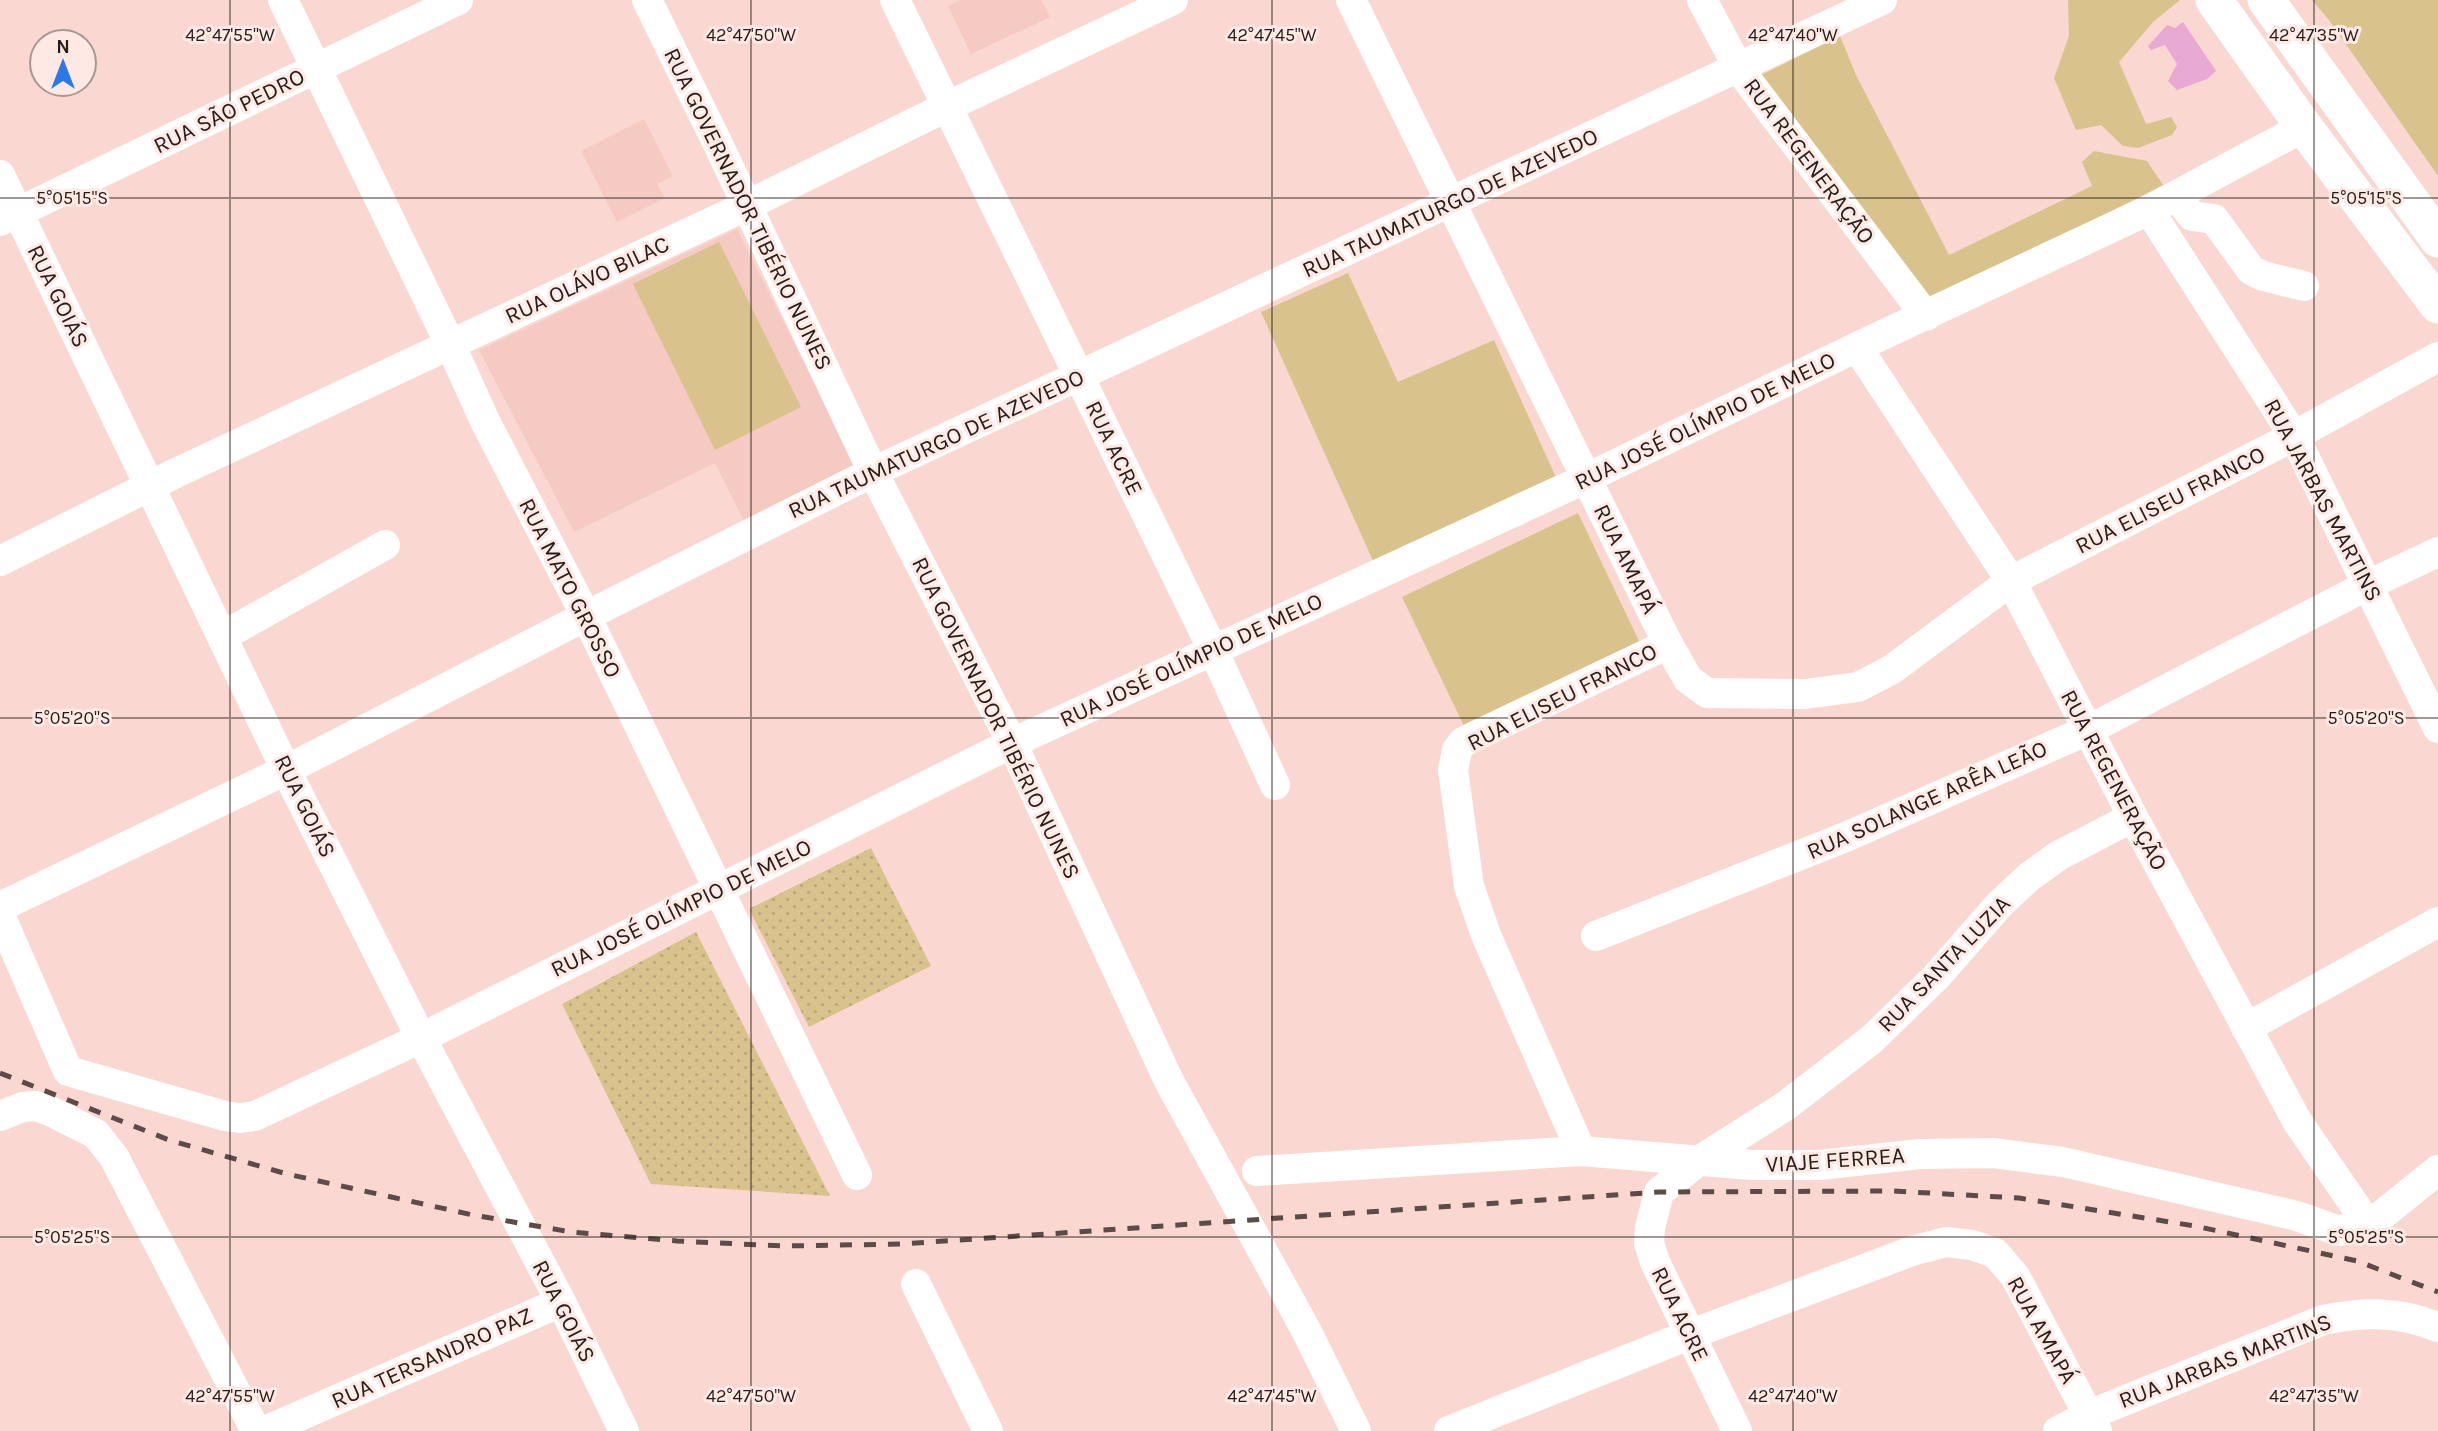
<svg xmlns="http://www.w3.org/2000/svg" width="2438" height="1431" font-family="Karla,sans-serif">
<defs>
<pattern id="grass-dots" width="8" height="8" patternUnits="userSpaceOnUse" patternTransform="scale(1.75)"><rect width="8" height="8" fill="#dac28d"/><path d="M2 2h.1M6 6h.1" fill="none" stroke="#bba679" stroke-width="1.8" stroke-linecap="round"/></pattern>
</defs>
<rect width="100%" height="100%" fill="#fad8d1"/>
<!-- built -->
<g fill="#f4cac2">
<polygon points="960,0 1041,0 1050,17 971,54 948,6"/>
<polygon points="644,119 673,176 657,184 665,198 617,222 581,151"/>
<polygon points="737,229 858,470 746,525 715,463 574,532 479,350"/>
</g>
<!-- grass -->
<g fill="url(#grass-dots)">
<polygon points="871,848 931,966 809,1027 749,909"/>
<polygon points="696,932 830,1196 651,1184 562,1004"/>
</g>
<!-- green -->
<g fill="#dac28d">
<polygon points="2068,0 2180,0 2153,22 2119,62 2146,124 2171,117 2177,127 2172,135 2138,148 2123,146 2101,125 2076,130 2054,78 2069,36"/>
<polygon points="2312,0 2438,0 2438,176 2329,20"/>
<polygon points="1840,36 1856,75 1949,255 2092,186 2082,162 2094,151 2147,161 2163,185 1927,304 1755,78"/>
<polygon points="719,242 801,407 715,450 633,284"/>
<polygon points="1348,273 1398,382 1494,340 1558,482 1374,563 1261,312"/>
<polygon points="1578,513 1640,643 1464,726 1402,597"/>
</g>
<!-- water -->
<polygon fill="#e8a9d4" points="2183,22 2216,71 2207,79 2177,90 2168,81 2177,64 2165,45 2151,50 2148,46 2167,25 2175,28"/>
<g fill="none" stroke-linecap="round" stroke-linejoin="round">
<!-- minor -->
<g stroke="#fff" stroke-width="30">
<polyline points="283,0 450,344 485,421 586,616 857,1175"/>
<polyline points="647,0 716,140 873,472 1012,743 1169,1081 1306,1330 1356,1431"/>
<polyline points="895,0 1213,650 1275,785"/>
<polyline points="1351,0 1668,644 1688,679 1707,693 1805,694 1858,687 1891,670 2011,581 2294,436 2438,357"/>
<polyline points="1702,0 1739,69 1926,316"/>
<polyline points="0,175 286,770 421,1038 561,1302 624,1431"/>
<polyline points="2176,196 2192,216 2214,219 2251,270 2263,276 2304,286"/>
<polyline points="2149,210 2294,436 2438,728"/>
<polyline points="0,221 458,0"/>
<polyline points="1857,347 2011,581 2133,817 2297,1121 2358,1210 2360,1219"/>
<polyline points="0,561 176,473 748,205 946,107 1173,0"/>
<polyline points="223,636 385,545"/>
<polyline points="0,907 286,770 586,616 873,472 1882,0"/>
<polyline points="0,915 68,1071 225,1116 240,1118 255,1116 421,1038 1012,743 1587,478 1857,347 2149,210 2304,127"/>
<polyline points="1596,936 1848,836 2088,730 2368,585 2438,552"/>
<polyline points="2246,1028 2438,922"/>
<polyline points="0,1116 23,1107 36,1106 50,1111 96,1134 114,1157 256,1431"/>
<polyline points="1581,1151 1486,935 1469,886 1453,770 1457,750 1463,742 1473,737 1668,644"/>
<polyline points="1257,1171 1581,1151 1751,1165 1819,1165 1920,1154 1993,1153 2063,1162 2297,1216 2339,1231 2354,1226 2360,1219"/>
<polyline points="2360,1219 2377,1219 2438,1170"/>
<polyline points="916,1284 988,1431"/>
<polyline points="265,1431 561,1302"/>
<polyline points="1449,1431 1689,1335 1912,1251 1946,1242 1972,1245 1995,1253 2015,1276 2097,1431"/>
<polyline points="1737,1431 1655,1262 1649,1243 1650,1228 1659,1192 1700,1160 1784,1107 1871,1040 1936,977 1999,905 2029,877 2058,856 2133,817"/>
<path d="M2058,1431L2089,1415L2323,1320C2365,1312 2398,1311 2438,1327"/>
</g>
<!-- major -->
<g stroke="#fff" stroke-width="37">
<polyline points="2214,0 2304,127 2438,305"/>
<polyline points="2266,0 2438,239"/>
</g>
<!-- rail -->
<polyline stroke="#5c4b47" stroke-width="5" stroke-dasharray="12 12" stroke-linecap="butt" points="0,1073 169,1140 287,1174 473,1215 571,1232 677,1241 783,1246 901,1244 1659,1192 1892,1191 2019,1198 2195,1226 2357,1261 2438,1292"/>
</g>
<!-- ticks -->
<path fill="none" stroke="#271c19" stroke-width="2" stroke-opacity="0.45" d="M230,0V1431M751,0V1431M1272,0V1431M1793,0V1431M2314,0V1431M0,198H2438M0,718H2438M0,1237H2438"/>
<g text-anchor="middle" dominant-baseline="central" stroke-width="6" stroke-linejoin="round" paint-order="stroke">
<!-- street labels -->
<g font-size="23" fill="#271c19" stroke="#fee9e4">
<text transform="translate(229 111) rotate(-26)">RUA SÃO PEDRO</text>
<text transform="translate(1809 161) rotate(53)">RUA REGENERAÇÃO</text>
<text transform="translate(1450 203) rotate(-25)">RUA TAUMATURGO DE AZEVEDO</text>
<text transform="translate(748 209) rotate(64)">RUA GOVERNADOR TIBÉRIO NUNES</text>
<text transform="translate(587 280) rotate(-25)">RUA OLÁVO BILAC</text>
<text transform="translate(58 296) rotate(64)">RUA GOIÁS</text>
<text transform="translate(1705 421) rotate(-26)">RUA JOSÉ OLÍMPIO DE MELO</text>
<text transform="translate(936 444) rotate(-25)">RUA TAUMATURGO DE AZEVEDO</text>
<text transform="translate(1114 448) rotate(64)">RUA ACRE</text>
<text transform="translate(2170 500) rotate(-27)">RUA ELISEU FRANCO</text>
<text transform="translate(2323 500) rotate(62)">RUA JARBAS MARTINS</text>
<text transform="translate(1626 559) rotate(64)">RUA AMAPÁ</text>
<text transform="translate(570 588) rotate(63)">RUA MATO GROSSO</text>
<text transform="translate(1191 660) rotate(-25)">RUA JOSÉ OLÍMPIO DE MELO</text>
<text transform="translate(1562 697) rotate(-27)">RUA ELISEU FRANCO</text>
<text transform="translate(996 718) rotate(64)">RUA GOVERNADOR TIBÉRIO NUNES</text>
<text transform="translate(2114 780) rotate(62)">RUA REGENERAÇÃO</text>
<text transform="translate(1927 800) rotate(-24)">RUA SOLANGE ARÊA LEÃO</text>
<text transform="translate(305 806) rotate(64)">RUA GOIÁS</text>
<text transform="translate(681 908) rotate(-26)">RUA JOSÉ OLÍMPIO DE MELO</text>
<text transform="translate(1944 964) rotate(-46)">RUA SANTA LUZIA</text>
<text transform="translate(1835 1160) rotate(-4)">VIAJE FERREA</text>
<text transform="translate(564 1311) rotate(63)">RUA GOIÁS</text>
<text transform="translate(1680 1314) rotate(64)">RUA ACRE</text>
<text transform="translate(2042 1330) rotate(61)">RUA AMAPÁ</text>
<text transform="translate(432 1358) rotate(-24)">RUA TERSANDRO PAZ</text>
<text transform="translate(2225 1361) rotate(-21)">RUA JARBAS MARTINS</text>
</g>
</g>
<g font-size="18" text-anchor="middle" fill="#271c19" stroke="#fee9e4" stroke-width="6" stroke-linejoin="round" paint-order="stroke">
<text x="230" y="41">42°47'55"W</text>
<text x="751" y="41">42°47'50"W</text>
<text x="1272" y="41">42°47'45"W</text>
<text x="1793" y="41">42°47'40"W</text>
<text x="2314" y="41">42°47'35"W</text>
<text x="72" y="204">5°05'15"S</text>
<text x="2366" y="204">5°05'15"S</text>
<text x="72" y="724">5°05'20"S</text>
<text x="2366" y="724">5°05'20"S</text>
<text x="72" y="1243">5°05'25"S</text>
<text x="2366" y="1243">5°05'25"S</text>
<text x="230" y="1402">42°47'55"W</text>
<text x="751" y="1402">42°47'50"W</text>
<text x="1272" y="1402">42°47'45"W</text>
<text x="1793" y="1402">42°47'40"W</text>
<text x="2314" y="1402">42°47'35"W</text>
</g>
<!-- north arrow -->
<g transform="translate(63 63)"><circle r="33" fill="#fee9e4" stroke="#a89793" stroke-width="2"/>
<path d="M0-5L12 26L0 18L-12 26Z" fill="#2a79e5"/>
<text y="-10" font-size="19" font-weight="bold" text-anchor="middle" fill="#271c19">N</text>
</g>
</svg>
